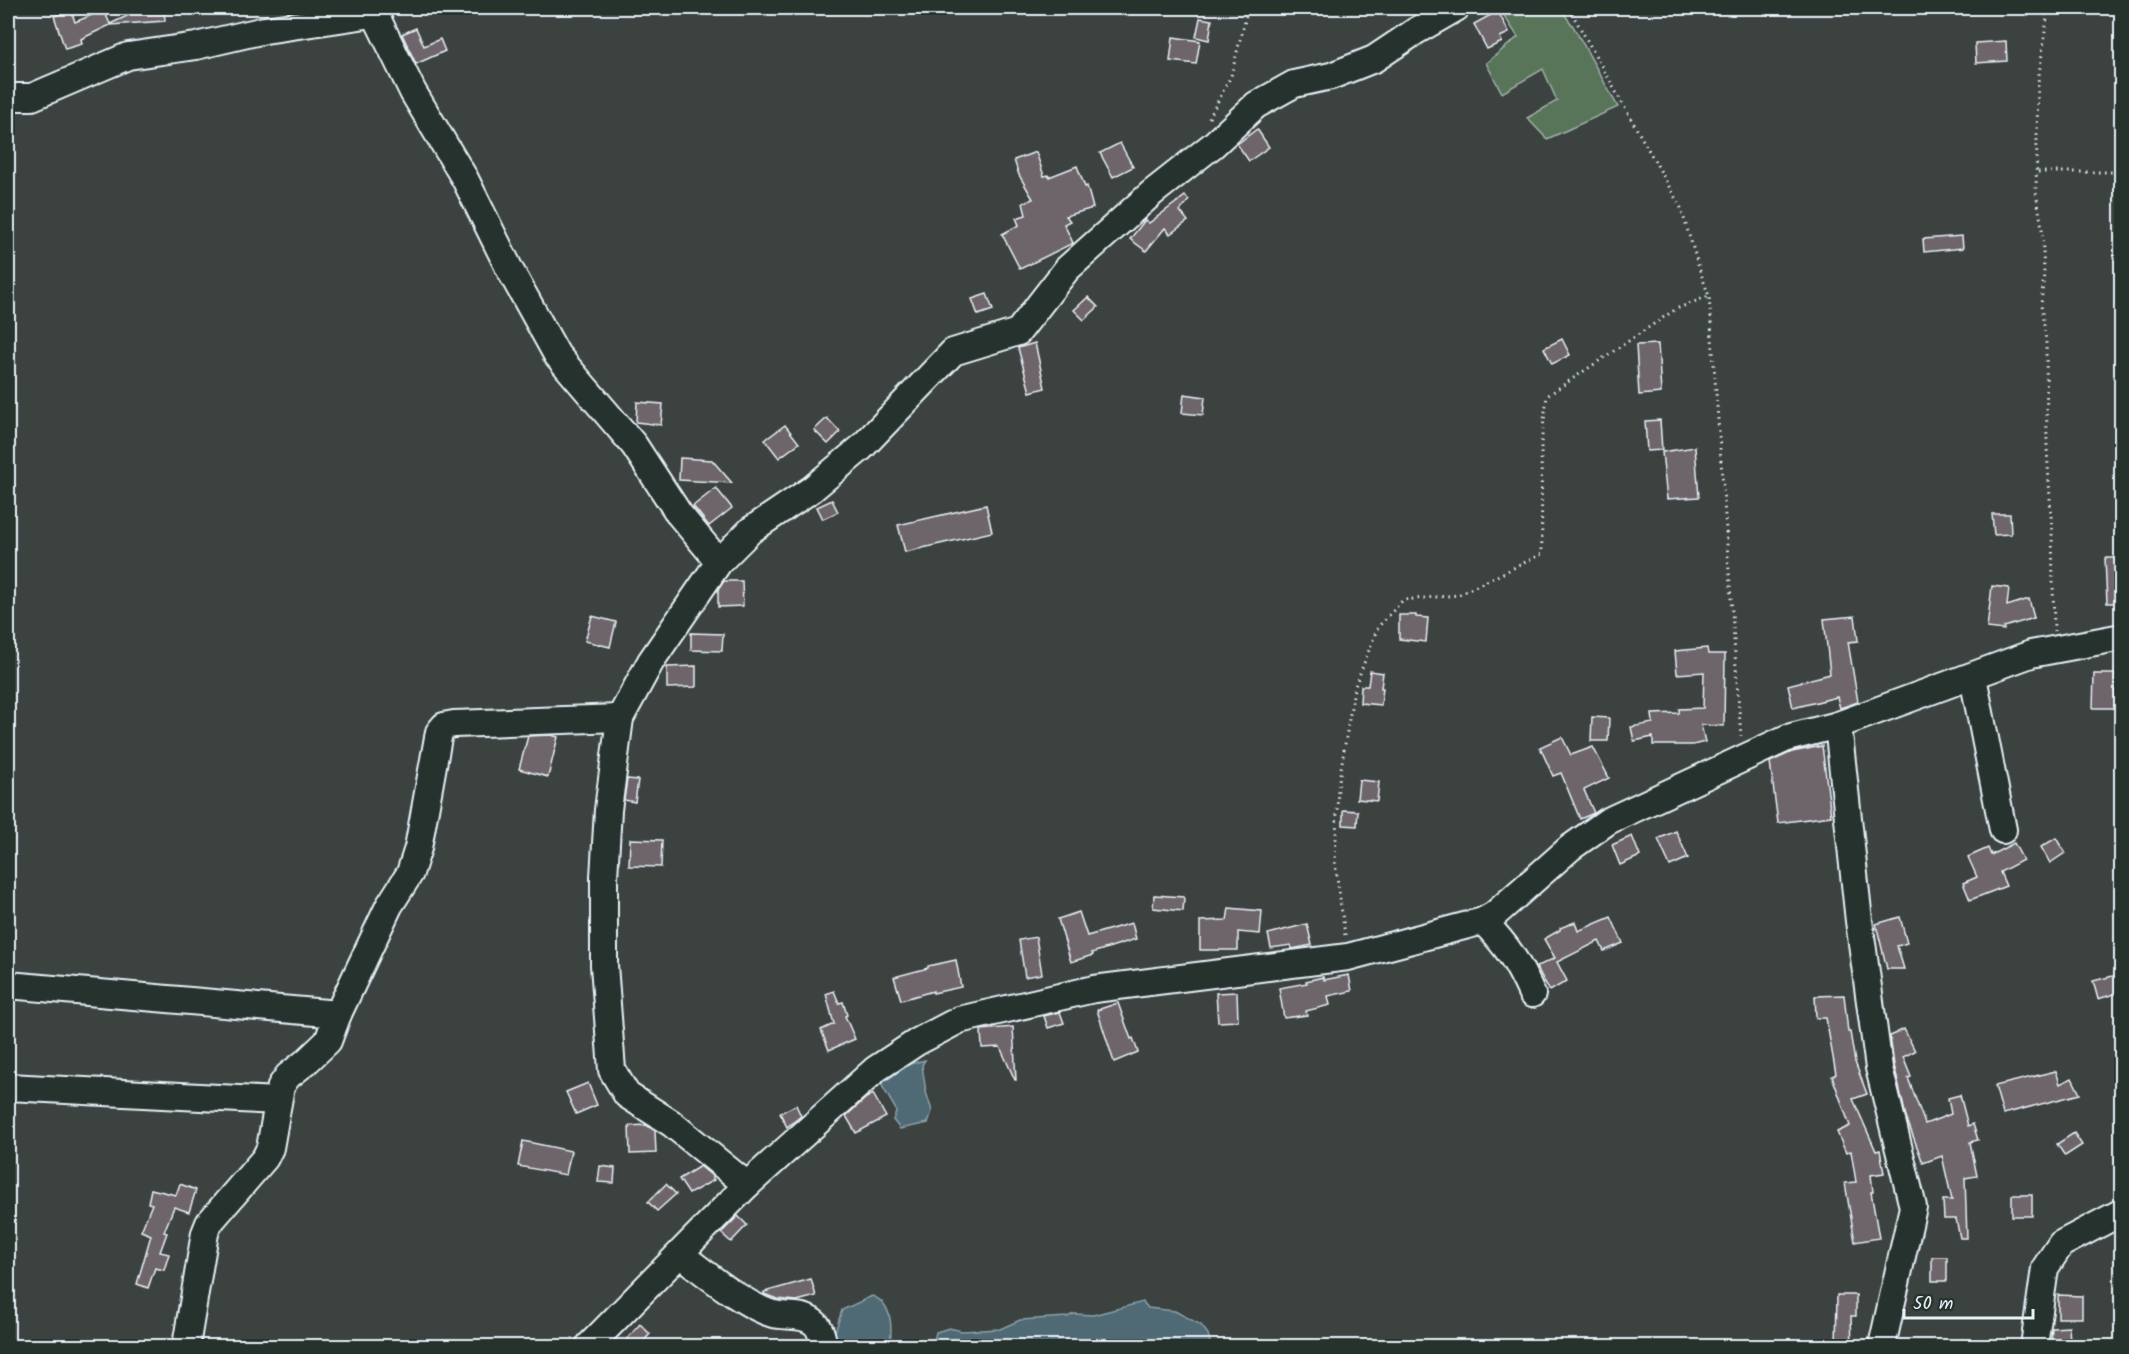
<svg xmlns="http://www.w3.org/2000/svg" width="2129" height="1354" font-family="Kalam,sans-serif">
<rect width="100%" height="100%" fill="#3c4240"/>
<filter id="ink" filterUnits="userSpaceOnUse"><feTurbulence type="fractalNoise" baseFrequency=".0167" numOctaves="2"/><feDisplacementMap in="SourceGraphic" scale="12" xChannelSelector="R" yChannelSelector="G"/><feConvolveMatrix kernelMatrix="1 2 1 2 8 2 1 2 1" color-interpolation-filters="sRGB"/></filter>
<g filter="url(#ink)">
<!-- green -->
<polygon fill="#59745a" stroke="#a0b2a9" stroke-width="1.5" points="1499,8 1560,8 1573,26 1618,107 1547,139 1527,118 1557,101 1543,69 1502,93 1486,63 1518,37"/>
<!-- water -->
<g fill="#4f6b75" stroke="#8ca1a9" stroke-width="1.5">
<polygon points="925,1060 922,1065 926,1092 932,1111 928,1123 900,1129 893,1120 896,1112 895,1108 881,1084 910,1064"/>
<path d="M872,1296C893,1303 892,1328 890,1346H836L834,1335L842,1310Z"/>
<polygon points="1143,1302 1148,1308 1175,1311 1201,1325 1208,1334 1211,1346 933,1346 936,1332 949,1328 962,1331 1000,1329 1020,1320 1067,1317 1074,1314 1093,1315"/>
</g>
<!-- building -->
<g fill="#6e656b" stroke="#e8f1f8" stroke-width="1.5">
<polygon points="144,8 164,8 165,21 110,25 81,39 82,44 65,49 54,16 71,10 75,22 104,10 110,24"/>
<polygon points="1498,11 1509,33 1500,37 1502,42 1487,49 1474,24"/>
<polygon points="1200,18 1212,20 1209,40 1196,37"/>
<polygon points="416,28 424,46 440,39 445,51 416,64 402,34"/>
<polygon points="1173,37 1200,41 1196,64 1170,61"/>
<polygon points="2006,41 2007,61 1976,63 1975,43"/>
<polygon points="1257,129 1269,147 1249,161 1237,144"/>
<polygon points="1120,143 1133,167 1113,177 1100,153"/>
<polygon points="1036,152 1044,176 1048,175 1049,177 1077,166 1085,187 1087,186 1093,208 1066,216 1070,221 1064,224 1073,243 1020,269 1002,234 1019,225 1016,218 1026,215 1023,203 1033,199 1019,175 1014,160"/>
<polygon points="1185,196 1189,200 1180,211 1188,221 1170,234 1165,228 1146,251 1130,239 1145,220 1149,223"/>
<polygon points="1962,236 1963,248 1924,252 1923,239"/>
<polygon points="987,294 993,310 978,315 972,299"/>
<polygon points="1088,297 1098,307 1084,320 1074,310"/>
<polygon points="1562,339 1570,355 1552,364 1544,348"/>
<polygon points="1035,343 1045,388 1030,392 1018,348"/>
<polygon points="1658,344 1661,393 1639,395 1636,345"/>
<polygon points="1184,394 1205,397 1203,415 1182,413"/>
<polygon points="637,402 663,404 661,425 636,422"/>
<polygon points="827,418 840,432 828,444 814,430"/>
<polygon points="1660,420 1662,450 1647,451 1645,421"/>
<polygon points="785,425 799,443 779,458 765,440"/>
<polygon points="1695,447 1699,497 1667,499 1662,452"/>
<polygon points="680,458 712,460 732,483 679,480"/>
<polygon points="716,488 732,508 709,526 693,506"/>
<polygon points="832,500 838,512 823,519 817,507"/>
<polygon points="986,505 992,532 905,552 898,525"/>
<polygon points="1992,514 2010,514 2011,534 1994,535"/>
<polygon points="2105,558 2121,558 2121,603 2107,603"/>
<polygon points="724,581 742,581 743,606 718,607 718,590"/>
<polygon points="1992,586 2009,588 2007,606 2029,599 2034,618 2004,627 2004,630 1987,628"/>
<polygon points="1399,615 1416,615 1416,617 1428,618 1426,642 1399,639"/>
<polygon points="592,616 616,622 610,647 585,641"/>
<polygon points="1855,616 1858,641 1848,642 1858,702 1840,708 1837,697 1793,708 1788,685 1830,674 1824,619"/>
<polygon points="691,633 723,634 722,651 691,650"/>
<polygon points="1707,648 1708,654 1725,654 1724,726 1701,725 1705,742 1693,745 1653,745 1653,737 1634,741 1631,727 1653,723 1652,714 1679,713 1679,709 1703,708 1704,672 1677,674 1675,651"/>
<polygon points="696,666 696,687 667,688 667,667"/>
<polygon points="1370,671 1383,673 1381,688 1383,688 1381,705 1360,703 1361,686 1368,686"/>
<polygon points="2094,674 2115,674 2115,708 2093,708"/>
<polygon points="1592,717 1609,718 1608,741 1591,741"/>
<polygon points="551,735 558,737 548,777 519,769 528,736"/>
<polygon points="1562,737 1571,755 1593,747 1609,778 1584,790 1594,813 1580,819 1561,773 1553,776 1540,747"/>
<polygon points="1822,746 1831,816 1778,823 1770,762 1792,752"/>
<polygon points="627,779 638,780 635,802 624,800"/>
<polygon points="1359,780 1379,782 1377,801 1357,799"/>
<polygon points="1343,810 1358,811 1357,826 1343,825"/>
<polygon points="1676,831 1688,858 1670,866 1658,839"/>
<polygon points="1632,836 1640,856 1620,865 1612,845"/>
<polygon points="2056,838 2065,853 2050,863 2041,847"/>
<polygon points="630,839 662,840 661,867 629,866"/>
<polygon points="2014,843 2023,860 2000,872 2006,886 1970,900 1963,883 1977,877 1968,857 1988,848 1991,855"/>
<polygon points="1154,895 1184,897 1183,911 1153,908"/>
<polygon points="1229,908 1262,911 1260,934 1238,932 1238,950 1200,950 1200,921 1227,920"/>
<polygon points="1079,912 1087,936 1132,923 1136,939 1092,953 1093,955 1071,962 1058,919"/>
<polygon points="1611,917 1623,943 1604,951 1599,941 1557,962 1567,981 1550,991 1536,967 1555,958 1544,939 1560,930 1560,928 1575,922 1578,931"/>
<polygon points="1900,917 1907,943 1897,946 1904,969 1887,969 1876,924"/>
<polygon points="1307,924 1312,945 1292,949 1291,945 1271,948 1268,934"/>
<polygon points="1036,937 1042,974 1025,977 1019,940"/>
<polygon points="956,960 961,987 933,993 933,991 901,1000 894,977 928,968 928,966"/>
<polygon points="2121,974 2121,992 2098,999 2093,981"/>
<polygon points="1349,975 1352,991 1328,996 1330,1005 1306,1011 1307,1015 1284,1018 1279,988 1307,983 1306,981 1323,977 1324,980"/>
<polygon points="834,991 839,1003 843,1002 847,1015 845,1016 855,1039 829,1050 821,1030 834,1024 826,994"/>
<polygon points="1237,992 1238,1021 1218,1022 1216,993"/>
<polygon points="1844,995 1848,1032 1850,1032 1855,1062 1867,1094 1853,1099 1876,1151 1880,1150 1884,1173 1871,1175 1873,1192 1871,1192 1879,1238 1855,1242 1845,1183 1856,1182 1851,1151 1846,1153 1837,1132 1850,1126 1832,1076 1836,1074 1826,1018 1816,1018 1815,996"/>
<polygon points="1118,1003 1131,1039 1133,1038 1138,1052 1114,1062 1097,1010"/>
<polygon points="1060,1012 1064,1023 1048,1028 1044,1016"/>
<polygon points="1013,1027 1016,1080 1015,1080 1000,1047 982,1048 981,1030"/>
<polygon points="1904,1029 1915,1051 1903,1057 1911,1077 1908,1078 1925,1124 1951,1114 1948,1098 1960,1095 1968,1126 1973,1124 1978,1140 1970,1142 1977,1176 1965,1178 1967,1238 1960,1238 1956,1219 1944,1219 1943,1200 1952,1200 1942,1156 1923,1163 1906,1117 1894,1065 1890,1036"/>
<polygon points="2056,1071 2060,1084 2072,1078 2080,1094 2003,1114 1995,1086"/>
<polygon points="588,1083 597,1105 576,1114 566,1092"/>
<polygon points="873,1094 886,1117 856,1133 846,1116 866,1098"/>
<polygon points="796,1105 801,1116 787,1127 780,1113"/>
<polygon points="646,1125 655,1131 656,1153 630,1154 629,1126"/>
<polygon points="2074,1133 2082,1145 2065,1156 2057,1144"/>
<polygon points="523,1141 571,1151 566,1175 518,1166"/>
<polygon points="600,1166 615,1168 614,1183 598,1182"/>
<polygon points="700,1166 711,1175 714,1180 689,1194 679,1179"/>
<polygon points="180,1184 196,1190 189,1212 174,1207 164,1232 167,1233 160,1252 169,1254 164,1270 155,1268 148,1288 137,1284 151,1235 141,1231 152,1204 148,1203 151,1189 176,1195"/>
<polygon points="666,1184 676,1194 657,1211 648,1202"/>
<rect x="2012" y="1195" width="20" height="21"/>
<polygon points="738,1216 747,1225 731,1242 721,1233"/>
<rect x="1932" y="1257" width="15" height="24"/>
<polygon points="811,1279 816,1296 797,1301 777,1299 764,1294 764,1292"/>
<polygon points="1837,1295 1856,1295 1856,1316 1851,1316 1852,1347 1836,1347"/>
<polygon points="2058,1295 2082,1296 2082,1318 2058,1318"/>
<polygon points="640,1324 650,1334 638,1347 636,1347 627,1339"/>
<polygon points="2069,1327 2070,1342 2051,1344 2052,1328"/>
</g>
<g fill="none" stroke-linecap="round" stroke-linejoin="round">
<!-- minor casing -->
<g stroke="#e8f1f8" stroke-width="30">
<g id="minor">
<polyline points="372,8 413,92 465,179 510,270 557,355 634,445 679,514 719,562"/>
<polyline points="8,97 32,97 128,56 196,46 265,30 373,14"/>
<polyline points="1973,677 2003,830"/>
<polyline points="1838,725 1859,921 1879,1068 1913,1207 1882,1346"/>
<path d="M1483,921C1508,947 1517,961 1532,994"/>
<polyline points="8,985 338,1014"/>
<polyline points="8,1087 278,1101"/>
<polyline points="747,1185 671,1123 627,1095 612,1070 604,965 604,877 608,810 620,718 651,661 719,562 751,530 812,489 861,448 953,352 1018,332 1067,269 1152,193 1213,145 1256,105 1294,84 1331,76 1374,59 1416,31 1456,8"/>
<path d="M680,1254C703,1272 745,1306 773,1314C786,1317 802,1313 813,1322C821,1327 822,1338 824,1346"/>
<polyline points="186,1346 205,1233 209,1223 265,1158 270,1148 281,1086 288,1076 307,1061 328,1041 338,1014 389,906 410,873 418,848 439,732 444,726 454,724 620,718"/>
<polyline points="589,1346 747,1185 876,1069 917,1042 959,1020 1094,989 1348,957 1483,921 1494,915 1570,848 1608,821 1787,738 1838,725 2031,654 2122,637"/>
<polyline points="2034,1346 2045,1268 2061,1244 2122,1212"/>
</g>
</g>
<!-- path -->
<g stroke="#e8f1f8" stroke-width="3" stroke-dasharray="1.5 4.5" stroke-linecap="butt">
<polyline points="1569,8 1681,208 1699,268 1709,296 1741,736"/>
<polyline points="2045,8 2047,18 2038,82 2036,192 2042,228 2044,274 2041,305 2046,341 2047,448 2052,532 2054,631"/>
<polyline points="1209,118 1231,76 1248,8"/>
<polyline points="2038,172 2122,172"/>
<polyline points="1345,935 1335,862 1338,787 1354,689 1378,627 1403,600 1458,595 1542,554 1541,444 1547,396 1676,309 1709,296"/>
</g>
<!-- minor -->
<use href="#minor" stroke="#26332d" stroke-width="26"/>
</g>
</g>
<!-- margin -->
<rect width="2129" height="1354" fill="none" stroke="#26332d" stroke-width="30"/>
<rect x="15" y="15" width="2099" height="1324" fill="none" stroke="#e8f1f8" stroke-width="2" filter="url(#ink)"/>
<!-- scale -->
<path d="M1904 1309v9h129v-9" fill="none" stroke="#e8f1f8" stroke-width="3"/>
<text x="1913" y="1309" font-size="18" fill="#e8f1f8" stroke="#26332d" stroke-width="4.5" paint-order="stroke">50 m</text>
</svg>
